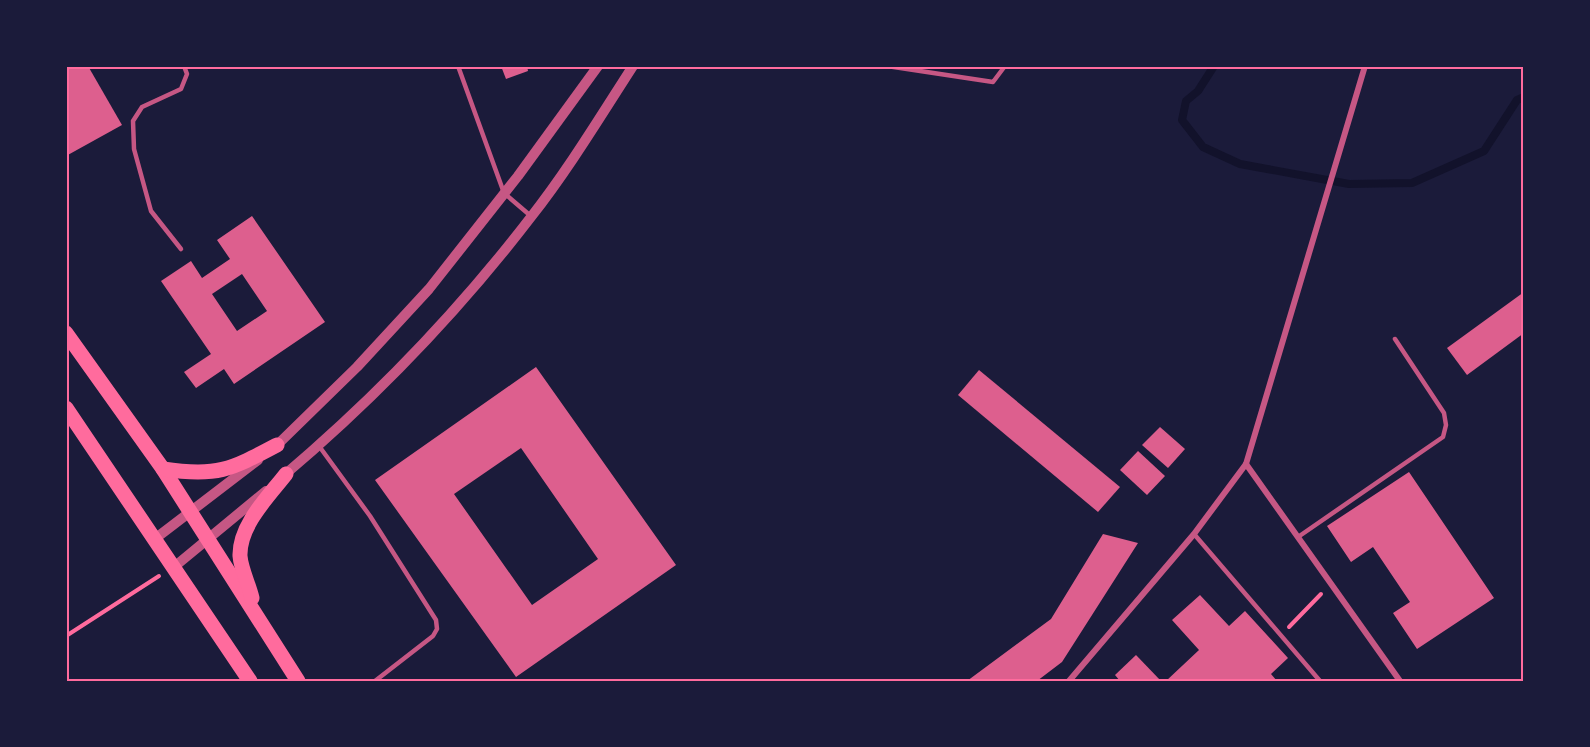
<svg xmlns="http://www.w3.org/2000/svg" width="1590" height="747" font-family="Rubik,sans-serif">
<rect width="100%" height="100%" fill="#1b1b3a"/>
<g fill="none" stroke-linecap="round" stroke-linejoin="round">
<!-- stream -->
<polyline stroke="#12122b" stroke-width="8" points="1214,66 1198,91 1186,101 1182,120 1203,147 1240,164 1349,184 1412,183 1484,151 1517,100 1524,97"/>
</g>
<!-- building -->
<g fill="#dd5f8e" fill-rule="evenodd">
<polygon points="66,66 88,66 122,125 66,156"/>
<polygon points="501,66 527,66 528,71 506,79"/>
<path d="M252,216L325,322L234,384L224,369L196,388L184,372L211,354L161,281L191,261L202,278L230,259L217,240ZM242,274L267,311L237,331L212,294Z"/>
<polygon points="1524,292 1524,333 1467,375 1447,348"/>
<path d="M536,367L676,565L516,677L375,480ZM521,448L598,559L532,605L454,494Z"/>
<polygon points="979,370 1120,487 1098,512 958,395"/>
<polygon points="1160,427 1185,449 1168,468 1142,445"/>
<polygon points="1138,451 1165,476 1147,495 1120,470"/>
<polygon points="1409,472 1494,598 1417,649 1393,613 1410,602 1373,547 1351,562 1327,526"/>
<polygon points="1103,534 1138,543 1062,662 1037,681 967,681 1051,619"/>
<polygon points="1200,595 1229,626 1245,611 1288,658 1271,674 1277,681 1166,681 1199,650 1172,620"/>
<polygon points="1136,655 1161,681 1120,681 1115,675"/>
</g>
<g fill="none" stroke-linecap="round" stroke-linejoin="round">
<!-- path -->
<g stroke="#ff6b9d" stroke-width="4">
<polyline points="1289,627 1321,594"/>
<polyline points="66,636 159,576"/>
</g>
<!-- service -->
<g stroke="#c65784" stroke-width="4.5">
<polyline points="458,66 504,193 532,217"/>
<polyline points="887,66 993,82 1005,66"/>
<polyline points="181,249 151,211 134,149 133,121 142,107 181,89 187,74 184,66"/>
<polyline points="319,446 370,516 436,620 437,629 433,636 375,681"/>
<polyline points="1194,534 1320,681"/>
<polyline points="1298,537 1443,437 1446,425 1444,413 1395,339"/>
</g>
<!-- minor -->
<g stroke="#c65784" stroke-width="6">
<polyline points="1246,464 1400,681"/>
<polyline points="1069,681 1194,534 1246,464 1365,66"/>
</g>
<!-- tertiary -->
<g stroke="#c65784" stroke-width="10">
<polyline points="273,449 357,367 429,289 518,176 598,66"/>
<path d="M282,477C373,400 458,312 531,217C568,170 600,117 633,66"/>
<polyline points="156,538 258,460"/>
<polyline points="174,567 266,491"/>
</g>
<!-- primary -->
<g stroke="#ff6b9d" stroke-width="15">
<polyline points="66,333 163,469 298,681"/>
<polyline points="66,408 250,681"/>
<path d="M163,469C217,477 230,470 277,445"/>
<path d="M252,598C249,585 241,569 240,556C239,525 269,496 286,474"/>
</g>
</g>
<!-- border -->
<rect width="1590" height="747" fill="none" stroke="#1b1b3a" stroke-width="135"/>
<rect x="68" y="68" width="1454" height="612" fill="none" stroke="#ff6b9d" stroke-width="2"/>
</svg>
